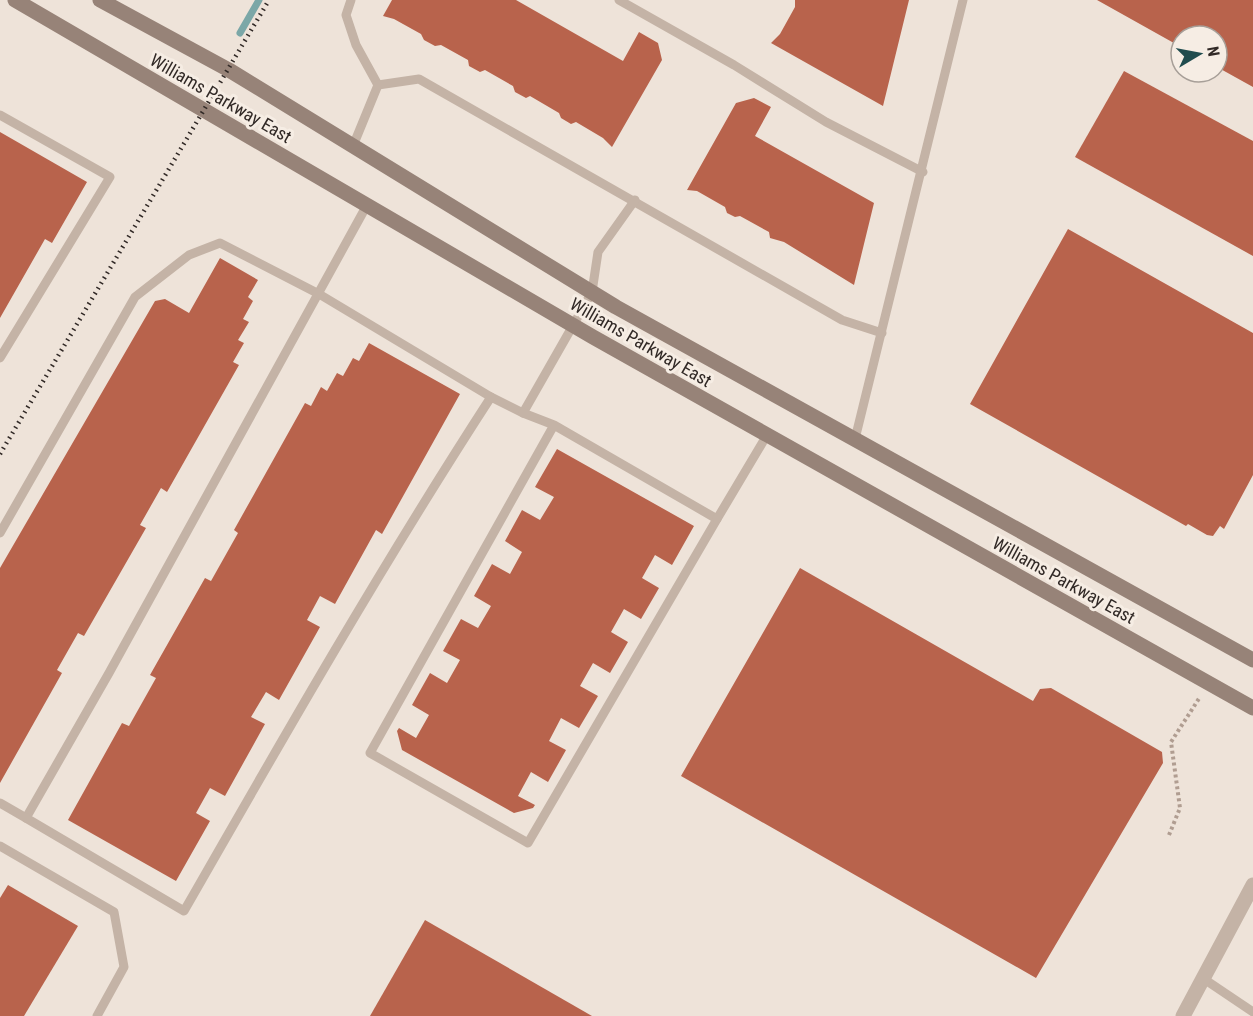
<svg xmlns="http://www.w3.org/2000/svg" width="1253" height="1016" font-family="'Roboto Condensed',sans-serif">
<rect width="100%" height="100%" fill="#eee3d9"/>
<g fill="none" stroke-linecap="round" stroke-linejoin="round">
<!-- stream -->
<polyline stroke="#7ba7a7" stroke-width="7" points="240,33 259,0"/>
</g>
<!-- building -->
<g fill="#b8634c">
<polygon points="392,0 516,0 623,61 639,32 658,43 662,60 612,147 603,138 576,122 571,124 561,118 559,113 530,96 526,98 515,92 513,86 485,70 480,72 469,66 468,60 441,45 435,46 424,40 421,34 394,19 383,16"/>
<polygon points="795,0 909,0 883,106 771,43 780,34 795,7"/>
<polygon points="1097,0 1253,0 1253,87 1217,67 1217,36 1181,36 1181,47"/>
<polygon points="1124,71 1253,141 1253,256 1075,157"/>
<polygon points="754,98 771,107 755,136 874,203 854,285 784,242 770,238 769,232 740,216 735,217 727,213 725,207 697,191 687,190 736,103"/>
<polygon points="0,132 87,182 52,243 45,239 0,318"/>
<polygon points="1068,229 1253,333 1253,475 1224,529 1220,526 1213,536 1207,535 1188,524 1186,526 970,404"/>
<polygon points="220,258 258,280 248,297 253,301 243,319 249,322 238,340 244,343 233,362 239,365 167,492 161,488 140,525 146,528 84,636 78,633 57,670 62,673 0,783 0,568 155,301 165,299 189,313"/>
<polygon points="369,343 460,394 382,534 376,530 335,604 320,596 307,620 320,627 279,700 266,692 251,717 265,724 225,796 210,788 196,813 210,821 176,881 68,820 122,723 129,726 156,678 150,675 205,578 211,581 238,533 234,530 305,403 311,406 321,387 327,391 337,373 343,376 353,358 359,361"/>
<polygon points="557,449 694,526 672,565 655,555 642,578 659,588 641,619 624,609 611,632 628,642 610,673 593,663 580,686 598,696 579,728 561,718 549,741 566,750 548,782 531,772 518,796 535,805 533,808 514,813 402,750 397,731 399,728 416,738 429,715 412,705 430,673 447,683 460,660 443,651 461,619 478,628 491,606 474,596 492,564 510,574 522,552 505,541 522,510 540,520 554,497 535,487"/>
<polygon points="800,568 1033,701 1040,689 1051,688 1162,752 1163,763 1036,978 681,776"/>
<polygon points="8,885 78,926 24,1016 0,1016 0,898"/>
<polygon points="425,920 592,1016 370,1016"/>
</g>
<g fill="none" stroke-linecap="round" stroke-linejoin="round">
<!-- path -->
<polyline stroke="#b09d91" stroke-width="4" stroke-dasharray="3 3" stroke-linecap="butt" points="1169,835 1180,808 1171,742 1200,697"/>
<!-- lane -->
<g stroke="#c4b3a6" stroke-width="9">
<polyline points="351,0 346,15 356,45 378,85 353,146"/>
<polyline points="619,0 734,65 826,122 923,172"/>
<polyline points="378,85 419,79 842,320 882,333"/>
<polyline points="0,115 110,177 0,358"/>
<path d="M367,205L109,673L26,818L184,911C283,738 382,565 491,397L523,413L592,292L598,252L635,200"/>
<polyline points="523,413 554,425 717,519 528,843 370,753 554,425"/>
<polyline points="855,439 963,0"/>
<polyline points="717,519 767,435"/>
<polyline points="0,533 135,297 189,255 220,243 319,294 491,397"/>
<polyline points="0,803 26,818"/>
<polyline points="0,846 114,912 124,967 97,1016"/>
<polyline points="1204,979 1253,1012"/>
</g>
<!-- street -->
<polyline stroke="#c4b3a6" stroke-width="15" points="1183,1016 1253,885"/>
<!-- secondary -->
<g stroke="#978378" stroke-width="15">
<polyline points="15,0 593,337 1253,708"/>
<polyline points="100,0 229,70 616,307 1253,660"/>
</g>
<!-- rail -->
<polyline stroke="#312926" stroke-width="4.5" stroke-dasharray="1.5 4.5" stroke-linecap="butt" points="0,454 269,0"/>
</g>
<g text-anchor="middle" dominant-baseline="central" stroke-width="6" stroke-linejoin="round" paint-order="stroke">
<!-- street labels -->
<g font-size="18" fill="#312926" stroke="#f6ede4">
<text transform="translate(221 98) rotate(30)">Williams Parkway East</text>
<text transform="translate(641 342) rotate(30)">Williams Parkway East</text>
<text transform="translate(1064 580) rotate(29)">Williams Parkway East</text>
</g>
</g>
<!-- north arrow -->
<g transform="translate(1199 54) rotate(80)"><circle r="28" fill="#f6ede4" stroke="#a79f98" stroke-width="1.5"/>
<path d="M0-4.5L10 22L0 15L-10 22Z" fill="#204c4e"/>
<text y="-9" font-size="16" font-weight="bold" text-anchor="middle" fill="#312926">N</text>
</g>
</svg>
